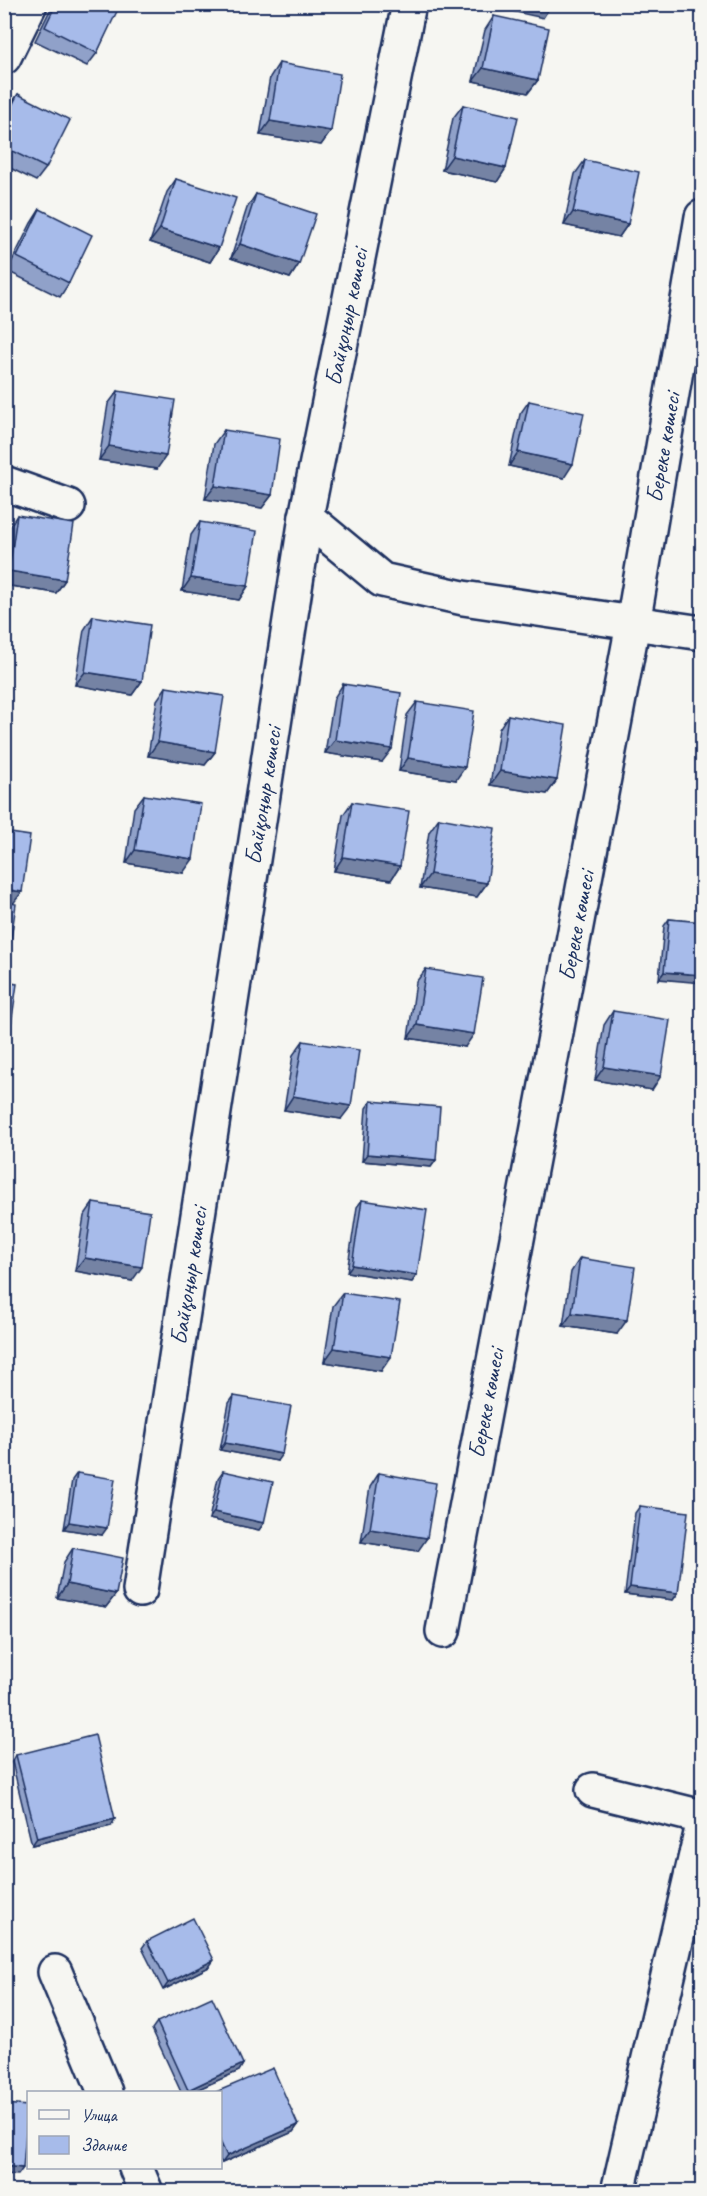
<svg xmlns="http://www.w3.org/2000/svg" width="707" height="2196" font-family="Caveat,sans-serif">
<rect width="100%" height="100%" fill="#f6f6f2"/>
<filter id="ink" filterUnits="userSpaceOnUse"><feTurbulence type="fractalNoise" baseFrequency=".0167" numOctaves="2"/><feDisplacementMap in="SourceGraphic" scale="12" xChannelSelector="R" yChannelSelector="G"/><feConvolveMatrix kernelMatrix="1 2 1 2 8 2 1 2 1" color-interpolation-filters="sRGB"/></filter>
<g filter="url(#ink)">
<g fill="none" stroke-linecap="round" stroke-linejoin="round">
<!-- minor casing -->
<g stroke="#1b2f5e" stroke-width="38">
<g id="minor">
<polyline points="4,57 30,4"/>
<polyline points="4,483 68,506"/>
<polyline points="306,517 382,580 463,598 702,633"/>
<path id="s1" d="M140,1590L306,517L409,4"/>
<path id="s2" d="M443,1631L633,624L702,217"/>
<polyline points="593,1790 702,1817"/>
<polyline points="55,1972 105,2092"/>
<polyline points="136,2168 146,2192"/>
<polyline points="618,2192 702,1829"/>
</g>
</g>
<!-- minor -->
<use href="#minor" stroke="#f6f6f2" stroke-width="33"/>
</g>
<!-- wall -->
<g fill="#90a1c9" stroke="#1b2f5e" stroke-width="1.5">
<polygon points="53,4 119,4 97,53 87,66 35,41"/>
<polygon points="494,16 538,80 528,93 473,81 485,30"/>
<polygon points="279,63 331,131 321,145 260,135 270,77"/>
<polygon points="18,94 46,168 36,181 4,165 4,115 8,108"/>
<polygon points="463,105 506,168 497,182 442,170 453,118"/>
<polygon points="585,160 628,224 619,237 564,225 575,174"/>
<polygon points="176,179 219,248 210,262 150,242 167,192"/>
<polygon points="256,194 299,264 290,278 231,258 247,208"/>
<polygon points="40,209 69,283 60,297 7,271 31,223"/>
<polygon points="118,391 157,469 99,460 108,404"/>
<polygon points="529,401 564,478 509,466 520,414"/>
<polygon points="224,430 272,495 262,508 205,499 214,444"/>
<polygon points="17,515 65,580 56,593 4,585 4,550 8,529"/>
<polygon points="200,522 248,586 239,600 182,591 191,535"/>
<polygon points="93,616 142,681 132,695 75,685 84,630"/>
<polygon points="343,684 382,762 325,753 334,698"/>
<polygon points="166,687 215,752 205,765 148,756 157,700"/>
<polygon points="417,702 456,780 399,771 407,715"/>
<polygon points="508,715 557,780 547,794 490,785 499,729"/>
<polygon points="144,795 183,873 126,863 134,808"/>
<polygon points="352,802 400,866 391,880 334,871 343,815"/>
<polygon points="439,818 487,883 477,897 420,888 429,832"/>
<polygon points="669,919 702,922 659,979 664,926"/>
<polygon points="426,969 465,1047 408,1038 416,982"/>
<polygon points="613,1011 652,1090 595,1080 604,1025"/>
<polygon points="303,1041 341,1119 284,1110 293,1055"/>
<polygon points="371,1101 436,1160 431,1167 362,1161 366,1108"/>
<polygon points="362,1200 417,1275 412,1282 347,1272 357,1207"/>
<polygon points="93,1203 132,1281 75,1271 84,1216"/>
<polygon points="580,1258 617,1334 563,1326 571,1272"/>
<polygon points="343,1293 381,1371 324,1362 333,1306"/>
<polygon points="234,1396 277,1461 220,1450 229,1403"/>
<polygon points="223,1471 264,1523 259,1530 209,1519 218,1478"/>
<polygon points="77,1473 102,1535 64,1529 72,1480"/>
<polygon points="379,1473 418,1551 361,1542 370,1487"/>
<polygon points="640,1506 678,1593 673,1600 625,1594 635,1513"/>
<polygon points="73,1548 116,1594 106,1607 57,1598 64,1562"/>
<polygon points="16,1755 111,1826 32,1845 12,1762"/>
<polygon points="147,1941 209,1967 163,1990 142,1948"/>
<polygon points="157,2022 243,2064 239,2071 192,2092 181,2092 152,2029"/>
<polygon points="220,2092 298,2125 293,2132 222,2163 220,2160"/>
<polygon points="702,2160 702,2192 695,2192"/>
</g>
<!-- shaded-wall -->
<g fill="#7583a4" stroke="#1b2f5e" stroke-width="1.5">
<polygon points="488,4 552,4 543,18 488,6"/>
<polygon points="483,68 538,80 528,93 473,81"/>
<polygon points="270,121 331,131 321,145 260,135"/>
<polygon points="452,156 506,168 497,182 442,170"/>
<polygon points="573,212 628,224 619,237 564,225"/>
<polygon points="160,229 219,248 210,262 150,242"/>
<polygon points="240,244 299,264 290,278 231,258"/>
<polygon points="109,446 166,456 157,469 99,460"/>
<polygon points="518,452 573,464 564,478 509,466"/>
<polygon points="215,486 272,495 262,508 205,499"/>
<polygon points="9,571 65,580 56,593 4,585 4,577"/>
<polygon points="191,578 248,586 239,600 182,591"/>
<polygon points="85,672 142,681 132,695 75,685"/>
<polygon points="335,740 392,749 382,762 325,753"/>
<polygon points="158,742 215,752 205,765 148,756"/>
<polygon points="408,758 465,767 456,780 399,771"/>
<polygon points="500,771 557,780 547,794 490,785"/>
<polygon points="135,850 193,859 183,873 126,863"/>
<polygon points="343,857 400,866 391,880 334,871"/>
<polygon points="430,874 487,883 477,897 420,888"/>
<polygon points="4,889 22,892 12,905 4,904"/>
<polygon points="664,972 702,975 702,983 659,979"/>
<polygon points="417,1025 474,1034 465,1047 408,1038"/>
<polygon points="604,1067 661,1076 652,1090 595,1080"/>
<polygon points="293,1096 351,1106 341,1119 284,1110"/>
<polygon points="367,1154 436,1160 431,1167 362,1161"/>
<polygon points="85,1258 142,1267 132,1281 75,1271"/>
<polygon points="352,1265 417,1275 412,1282 347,1272"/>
<polygon points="572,1313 627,1320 617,1334 563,1326"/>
<polygon points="334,1348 391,1357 381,1371 324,1362"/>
<polygon points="225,1443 282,1454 277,1461 220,1450"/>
<polygon points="214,1512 264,1523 259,1530 209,1519"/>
<polygon points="69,1522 107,1528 102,1535 64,1529"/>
<polygon points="370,1529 427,1538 418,1551 361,1542"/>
<polygon points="67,1584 116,1594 106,1607 57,1598"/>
<polygon points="630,1587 678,1593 673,1600 625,1594"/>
<polygon points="115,1819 111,1826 32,1845 37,1838"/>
<polygon points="214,1960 209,1967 163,1990 168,1983"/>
<polygon points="243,2064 239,2071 192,2092 186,2092 188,2090"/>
<polygon points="298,2125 293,2132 222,2163 227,2156"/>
<polygon points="4,2166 23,2168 18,2175 4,2174"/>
</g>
<!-- building -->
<g fill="#a7bbea" stroke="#1b2f5e" stroke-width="1.5">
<polygon points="56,4 119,4 120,5 97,53 45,27"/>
<polygon points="494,16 549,28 538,80 483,68"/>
<polygon points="279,63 340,74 331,131 270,121"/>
<polygon points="18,94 70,120 46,168 4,147 4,121"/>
<polygon points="463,105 518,117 506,168 452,156"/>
<polygon points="585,160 639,172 628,224 573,212"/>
<polygon points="176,179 236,198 219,248 160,229"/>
<polygon points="256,194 316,214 299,264 240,244"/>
<polygon points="40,209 92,235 69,283 17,257"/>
<polygon points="118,391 175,400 166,456 109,446"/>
<polygon points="529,401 584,413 573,464 518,452"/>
<polygon points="224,430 280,439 272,495 215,486"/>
<polygon points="17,515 74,524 65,580 9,571"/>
<polygon points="200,522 257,531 248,586 191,578"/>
<polygon points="93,616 150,625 142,681 85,672"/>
<polygon points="343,684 401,693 392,749 335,740"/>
<polygon points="166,687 224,696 215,752 158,742"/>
<polygon points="417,702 474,711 465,767 408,758"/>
<polygon points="508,715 566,725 557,780 500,771"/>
<polygon points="144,795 201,804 193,859 135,850"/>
<polygon points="352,802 409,811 400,866 343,857"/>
<polygon points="439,818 495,828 487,883 430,874"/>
<polygon points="4,832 30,836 22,892 4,889"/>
<polygon points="4,902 16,904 8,960 4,959"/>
<polygon points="669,919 702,922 702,975 664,972"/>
<polygon points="426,969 483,978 474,1034 417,1025"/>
<polygon points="4,982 17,984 9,1039 4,1038"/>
<polygon points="613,1011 670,1020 661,1076 604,1067"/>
<polygon points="303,1041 359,1050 351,1106 293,1096"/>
<polygon points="371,1101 440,1107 436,1160 367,1154"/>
<polygon points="362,1200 427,1210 417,1275 352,1265"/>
<polygon points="93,1203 150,1212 142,1267 85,1258"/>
<polygon points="580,1258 635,1267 627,1320 572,1313"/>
<polygon points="343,1293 400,1302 391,1357 334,1348"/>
<polygon points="234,1396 291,1406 282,1454 225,1443"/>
<polygon points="223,1471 273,1482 264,1523 214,1512"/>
<polygon points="77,1473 115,1479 107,1528 69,1522"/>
<polygon points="379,1473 436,1483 427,1538 370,1529"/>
<polygon points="640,1506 688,1512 678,1593 630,1587"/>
<polygon points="73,1548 123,1558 116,1594 67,1584"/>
<polygon points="95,1735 115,1819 37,1838 16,1755"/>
<polygon points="193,1918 214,1960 168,1983 147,1941"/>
<polygon points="212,1997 243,2064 188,2090 157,2022"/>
<polygon points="273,2068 298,2125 227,2156 220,2141 220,2092 216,2092"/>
<polygon points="4,2104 28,2106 23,2168 4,2166"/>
</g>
</g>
<g text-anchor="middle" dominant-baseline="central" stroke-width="4.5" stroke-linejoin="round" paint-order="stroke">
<!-- street labels -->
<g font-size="24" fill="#1b2f5e" stroke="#f6f6f2">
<text stroke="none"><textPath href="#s1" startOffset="1290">Байқоңыр көшесі</textPath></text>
<text stroke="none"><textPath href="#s2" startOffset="1204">Береке көшесі</textPath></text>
<text stroke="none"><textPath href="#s1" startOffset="804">Байқоңыр көшесі</textPath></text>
<text stroke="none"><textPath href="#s2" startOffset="718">Береке көшесі</textPath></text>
<text stroke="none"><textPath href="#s1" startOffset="318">Байқоңыр көшесі</textPath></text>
<text stroke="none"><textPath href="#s2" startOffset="232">Береке көшесі</textPath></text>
</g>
</g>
<!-- margin -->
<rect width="707" height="2196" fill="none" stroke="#f6f6f2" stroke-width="24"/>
<rect x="12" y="12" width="683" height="2172" fill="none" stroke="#1b2f5e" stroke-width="2" filter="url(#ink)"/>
<!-- legend -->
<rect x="27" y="2091" width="195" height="78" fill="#f6f6f2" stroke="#9ea6b7" stroke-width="1.5"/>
<rect x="39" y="2110" width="30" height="9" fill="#f6f6f2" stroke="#9ea6b7" stroke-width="1.5"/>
<text x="81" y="2121" font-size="18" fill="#1b2f5e">Улица</text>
<rect x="39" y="2136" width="30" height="18" fill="#a7bbea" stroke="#9ea6b7" stroke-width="1.5"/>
<text x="81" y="2151" font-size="18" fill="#1b2f5e">Здание</text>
</svg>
